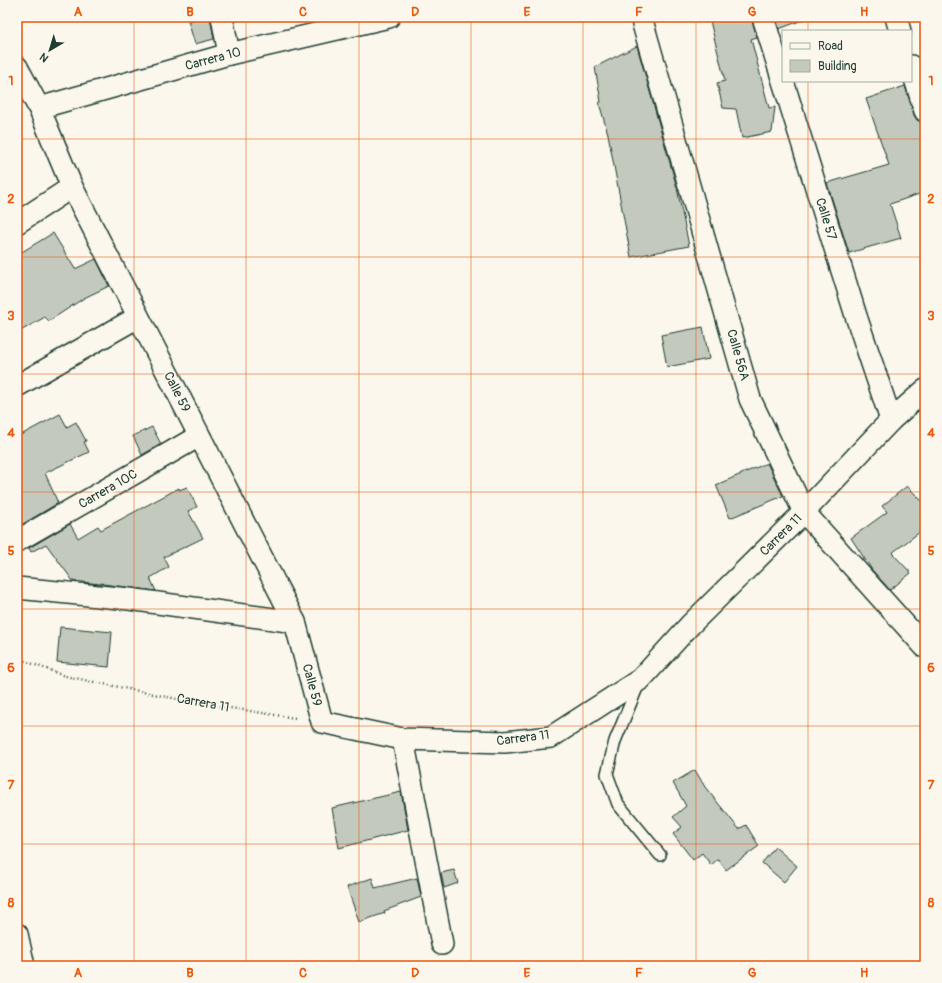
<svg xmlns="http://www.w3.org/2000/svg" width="942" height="983" font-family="Pangolin,sans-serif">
<rect width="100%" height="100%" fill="#fbf7ec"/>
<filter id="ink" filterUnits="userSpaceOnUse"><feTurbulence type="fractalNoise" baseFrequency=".025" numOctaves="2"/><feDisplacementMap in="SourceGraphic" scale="8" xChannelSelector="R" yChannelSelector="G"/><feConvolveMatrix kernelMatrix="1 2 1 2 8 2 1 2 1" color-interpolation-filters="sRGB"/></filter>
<g filter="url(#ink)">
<!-- building -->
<g fill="#c4c9be" stroke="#1f3d34">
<polygon points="204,17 210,17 214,39 195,44 188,21"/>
<polygon points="709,17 751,17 752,21 757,37 751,39 769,108 775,107 772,132 742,138 736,109 723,108 717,83 725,81"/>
<polygon points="776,17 804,17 805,19 779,29"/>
<polygon points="637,46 677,188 689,246 631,257 608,134 599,103 601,102 595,67"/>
<polygon points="905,86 914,115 917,120 922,123 925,123 925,192 890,204 901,238 849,253 827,183 889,165 866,99"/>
<polygon points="53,233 75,269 96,259 109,286 84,298 49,321 45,317 17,333 17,255"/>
<polygon points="703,327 709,359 667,367 661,335"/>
<polygon points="60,414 67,427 76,422 86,441 84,442 89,452 45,473 58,503 18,527 17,525 17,437"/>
<polygon points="152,427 161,444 142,455 133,436"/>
<polygon points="767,463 783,496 730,518 716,485"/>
<polygon points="907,486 925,504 925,528 892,553 911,573 890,590 872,570 851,538 887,512 882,506"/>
<polygon points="187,487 197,507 188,511 203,538 164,557 169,567 150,578 156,591 103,584 102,583 100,584 73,581 46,544 31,552 29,548 70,524 78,538 98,526 101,530 179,488 179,490"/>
<polygon points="60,627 112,632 109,667 57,662"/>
<polygon points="695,770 705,787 739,829 746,825 759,846 726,870 718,859 711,865 702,853 693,860 673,834 682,827 673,817 686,806 673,783"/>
<polygon points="401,792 408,830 339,848 332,808"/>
<polygon points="775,847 797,866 784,882 762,863"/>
<polygon points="454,870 458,883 444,888 441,873"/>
<polygon points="372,878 375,888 417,878 421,897 384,911 385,913 359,922 347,887"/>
</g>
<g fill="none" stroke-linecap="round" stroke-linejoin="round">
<!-- service casing -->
<g stroke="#1f3d34" stroke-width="14">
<polyline id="service" points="639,683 615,741 607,774 618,804 660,855"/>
</g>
<!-- minor casing -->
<g stroke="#1f3d34" stroke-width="24">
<g id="minor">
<polyline points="222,17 229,54"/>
<polyline points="641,17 750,399 804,512 925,647"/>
<polyline points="763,17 857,319 891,420"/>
<polyline points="896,17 900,31"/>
<polyline points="911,66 925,111"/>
<polyline points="17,67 39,108 72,187 295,622 322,722 403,739 505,742 551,737 641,679 690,625 804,512 891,420 925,390"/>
<polyline points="39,108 229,54 389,17"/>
<polyline points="17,223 72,187"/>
<polyline points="17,386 138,317"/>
<polyline points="17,541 199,436"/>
<polyline points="17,588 129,599 295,622"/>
<polyline points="403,739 442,944"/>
<polyline points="17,934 24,966"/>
</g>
</g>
<!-- path -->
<polyline stroke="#1f3d34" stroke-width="2.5" stroke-dasharray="1 3" stroke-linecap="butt" points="17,658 65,676 192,702 295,718"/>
<!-- service -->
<use href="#service" stroke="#fbf7ec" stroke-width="11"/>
<!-- minor -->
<use href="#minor" stroke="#fbf7ec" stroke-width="21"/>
</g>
</g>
<!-- grid -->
<path fill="none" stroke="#e8590c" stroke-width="1" stroke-opacity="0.55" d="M134,17V966M246,17V966M359,17V966M471,17V966M583,17V966M696,17V966M808,17V31M808,81V966M17,139H925M17,257H925M17,374H925M17,492H925M17,609H925M17,726H925M17,844H925"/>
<g text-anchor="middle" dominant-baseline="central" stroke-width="3.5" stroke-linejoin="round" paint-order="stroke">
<!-- street labels -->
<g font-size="13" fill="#1f3d34" stroke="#fbf7ec">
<text transform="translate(213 59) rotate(-15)">Carrera 10</text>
<text transform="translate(826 219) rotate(73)">Calle 57</text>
<text transform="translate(738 355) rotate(74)">Calle 56A</text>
<text transform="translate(177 392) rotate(63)">Calle 59</text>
<text transform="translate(108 489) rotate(-30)">Carrera 10C</text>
<text transform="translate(781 535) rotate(-45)">Carrera 11</text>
<text transform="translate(312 685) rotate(75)">Calle 59</text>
<text transform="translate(203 703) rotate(10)">Carrera 11</text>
<text transform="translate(523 738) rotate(-7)">Carrera 11</text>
</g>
</g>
<!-- margin -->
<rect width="942" height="983" fill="none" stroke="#fbf7ec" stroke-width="44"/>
<!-- legend -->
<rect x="782" y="30" width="130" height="52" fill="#fbf7ec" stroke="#a3ada2"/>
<rect x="790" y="43" width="20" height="6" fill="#fbf7ec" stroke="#a3ada2"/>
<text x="818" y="50" font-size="12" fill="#1f3d34">Road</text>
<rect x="790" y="60" width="20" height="12" fill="#c4c9be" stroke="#a3ada2"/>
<text x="818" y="70" font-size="12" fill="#1f3d34">Building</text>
<!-- north arrow -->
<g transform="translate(50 50) rotate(218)" stroke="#fbf7ec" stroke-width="3" paint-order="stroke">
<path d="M0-3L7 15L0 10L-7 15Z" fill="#1f3d34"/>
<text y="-6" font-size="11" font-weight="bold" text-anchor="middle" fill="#1f3d34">N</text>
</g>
<rect x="22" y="22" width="898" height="939" fill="none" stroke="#e8590c" stroke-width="1.5"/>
<g font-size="13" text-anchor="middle" font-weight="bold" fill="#e8590c">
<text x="78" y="16">A</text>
<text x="190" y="16">B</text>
<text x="303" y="16">C</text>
<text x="415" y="16">D</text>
<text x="527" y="16">E</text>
<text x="639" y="16">F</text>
<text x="752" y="16">G</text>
<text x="864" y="16">H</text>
<text x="11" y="85">1</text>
<text x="931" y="85">1</text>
<text x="11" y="203">2</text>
<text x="931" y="203">2</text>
<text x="11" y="320">3</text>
<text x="931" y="320">3</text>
<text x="11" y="437">4</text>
<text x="931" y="437">4</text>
<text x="11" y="555">5</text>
<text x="931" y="555">5</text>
<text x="11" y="672">6</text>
<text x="931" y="672">6</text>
<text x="11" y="789">7</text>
<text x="931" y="789">7</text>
<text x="11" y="907">8</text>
<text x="931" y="907">8</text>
<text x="78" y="977">A</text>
<text x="190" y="977">B</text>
<text x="303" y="977">C</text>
<text x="415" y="977">D</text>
<text x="527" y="977">E</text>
<text x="639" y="977">F</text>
<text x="752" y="977">G</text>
<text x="864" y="977">H</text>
</g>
</svg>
